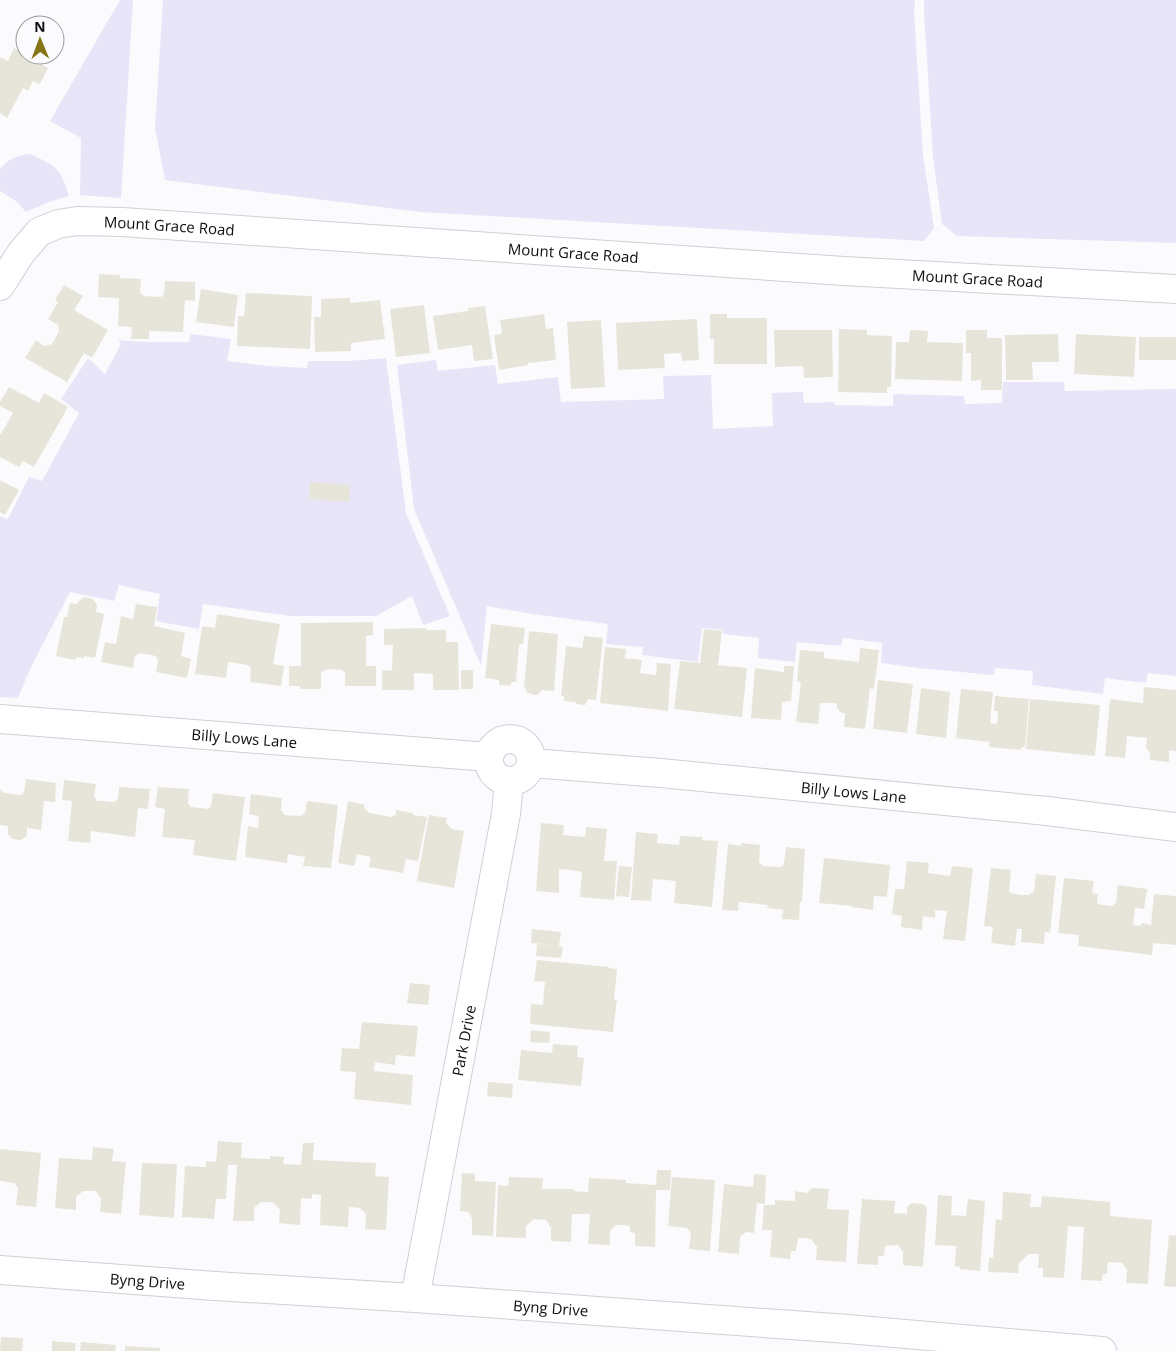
<svg xmlns="http://www.w3.org/2000/svg" width="1176" height="1351" font-family="'Open Sans',sans-serif">
<rect width="100%" height="100%" fill="#fbfbfd"/>
<!-- green -->
<g fill="#e8e5f8">
<polygon points="120,0 133,0 121,198 80,195 81,138 50,121"/>
<polygon points="163,0 915,0 914,12 923,155 934,228 924,241 421,212 165,180 155,128"/>
<polygon points="924,0 1176,0 1176,243 957,236 942,224 933,157 924,12"/>
<path d="M31,154C58,168 60,167 69,196L49,202L26,212L16,201L0,191V169C9,158 18,155 31,154Z"/>
<polygon points="191,334 231,339 227,361 268,366 307,368 308,361 349,361 386,358 406,513 450,616 423,625 412,596 376,616 290,616 203,604 199,629 156,621 160,594 119,585 114,601 70,592 31,667 18,698 0,697 0,516 8,519 29,477 42,481 79,413 61,399 88,358 105,374 121,344 118,340 147,342 189,342"/>
<polygon points="436,360 438,371 495,365 498,384 558,377 561,402 664,399 663,376 711,375 713,429 773,426 772,393 803,392 804,403 834,402 835,405 893,406 893,394 964,396 965,404 1002,403 1003,382 1064,382 1065,391 1176,389 1176,676 1148,673 1146,683 1105,678 1103,694 1032,685 1033,671 995,668 994,675 918,668 881,663 882,643 843,638 841,646 797,642 795,662 758,658 759,638 723,634 723,630 702,628 698,662 642,655 643,647 606,644 608,624 532,614 487,606 481,666 414,509 397,365"/>
</g>
<!-- building -->
<g fill="#e7e5da">
<polygon points="14,48 48,68 40,84 33,81 28,91 23,88 7,118 0,113 0,57 8,61"/>
<polygon points="99,274 120,275 120,278 141,279 140,293 144,296 161,297 164,294 165,281 195,282 195,301 185,300 183,332 149,331 149,339 131,339 132,327 118,326 119,298 98,297"/>
<polygon points="64,285 83,296 74,310 108,330 92,358 84,353 67,382 25,358 36,340 44,346 52,344 59,331 58,325 48,319 58,302 55,300"/>
<polygon points="201,289 238,295 234,327 196,322"/>
<polygon points="246,293 312,296 310,349 237,346 238,316 244,316"/>
<polygon points="350,298 350,303 380,300 385,339 351,343 351,351 315,352 314,317 321,317 321,299"/>
<polygon points="424,305 430,353 396,357 390,309"/>
<polygon points="485,306 493,359 474,361 472,345 438,350 433,316 468,311 468,308"/>
<polygon points="544,314 546,329 553,328 556,360 528,363 528,365 499,370 494,335 502,334 500,320"/>
<polygon points="710,314 727,314 727,318 767,318 767,364 714,364 714,339 710,339"/>
<polygon points="697,319 699,360 682,361 681,353 664,354 665,368 618,370 616,323"/>
<polygon points="601,320 605,387 571,389 567,322"/>
<polygon points="839,329 867,330 867,335 892,336 891,387 887,387 887,393 838,392"/>
<polygon points="774,330 832,330 833,377 804,378 803,366 775,367"/>
<polygon points="910,330 928,331 927,342 963,343 962,381 895,379 896,342 909,342"/>
<polygon points="966,330 987,330 987,338 1002,338 1002,390 981,390 981,380 971,381 971,353 966,353"/>
<polygon points="1058,334 1059,362 1032,362 1033,380 1006,380 1005,335"/>
<polygon points="1076,334 1136,337 1134,377 1074,374"/>
<rect x="1139" y="337" width="37" height="23"/>
<polygon points="9,387 39,403 44,393 68,407 34,467 23,461 19,467 0,457 0,433 1,434 13,413 0,406 0,402"/>
<polygon points="0,480 19,490 5,515 0,512"/>
<polygon points="310,482 350,485 349,502 309,499"/>
<polygon points="84,597 93,599 97,605 96,612 104,614 95,658 84,656 84,658 76,657 75,660 56,656 64,617 67,617 70,603 77,604 78,602"/>
<polygon points="136,604 157,607 154,626 185,633 181,656 191,659 187,678 156,672 158,660 156,656 139,653 135,656 133,668 101,662 105,642 116,644 121,616 133,619"/>
<polygon points="217,614 280,624 273,664 284,666 281,686 250,682 251,669 248,665 228,662 226,678 195,674 202,626 215,628"/>
<polygon points="373,622 373,635 366,636 366,666 376,666 376,686 345,686 345,673 342,670 334,669 325,670 321,673 321,689 300,689 300,686 289,686 289,666 301,666 301,623"/>
<polygon points="491,624 525,628 523,644 519,645 516,682 512,682 510,686 500,685 499,684 499,680 485,678"/>
<polygon points="426,628 426,630 446,630 446,642 458,642 459,690 433,690 433,674 414,673 414,690 382,690 382,670 392,671 393,645 384,645 384,629"/>
<polygon points="704,629 722,631 718,665 747,668 742,717 674,709 680,661 700,663"/>
<polygon points="529,631 558,634 554,691 542,690 538,695 534,695 529,693 526,691 526,688 524,689"/>
<polygon points="584,636 603,638 596,700 588,699 585,705 577,704 575,702 564,701 564,696 561,696 566,646 582,648"/>
<polygon points="605,647 626,649 625,658 642,660 640,673 656,675 657,663 671,664 668,711 600,703"/>
<polygon points="860,648 879,650 874,689 870,688 865,729 844,727 845,713 842,713 837,708 837,704 834,703 820,703 818,724 796,722 801,683 797,681 800,650 824,652 824,658 859,662"/>
<polygon points="784,666 794,666 791,701 782,702 781,720 751,718 755,668 784,672"/>
<rect x="461" y="670" width="12" height="19"/>
<polygon points="878,680 913,684 907,733 873,729"/>
<polygon points="1144,687 1176,690 1176,751 1169,750 1169,762 1150,760 1150,753 1146,748 1147,738 1127,736 1125,758 1105,756 1110,699 1143,703"/>
<polygon points="921,688 950,692 946,738 916,734"/>
<polygon points="961,689 993,692 990,723 997,724 998,711 994,711 995,696 1029,699 1025,747 1022,747 1020,750 989,747 990,734 989,742 956,738"/>
<polygon points="1030,699 1100,705 1095,756 1026,749"/>
<polygon points="26,779 56,783 55,802 44,801 41,830 27,828 27,836 21,840 12,839 8,834 8,826 0,825 0,789 4,793 21,795 24,792"/>
<polygon points="64,780 96,784 94,796 97,801 104,801 114,802 118,799 119,787 150,789 148,809 138,808 135,837 91,831 90,843 68,841 72,801 62,800"/>
<polygon points="158,787 189,789 188,803 191,807 208,809 211,806 213,793 245,797 236,861 193,855 195,840 162,837 165,809 155,807"/>
<polygon points="251,794 282,798 281,810 285,815 300,816 305,813 307,801 338,805 331,868 303,866 305,857 288,854 287,863 245,857 248,826 258,828 259,816 249,814"/>
<polygon points="348,801 365,805 364,808 369,813 391,817 396,815 396,810 413,813 413,815 427,817 418,861 406,859 403,873 369,867 371,857 357,854 354,866 338,863"/>
<polygon points="429,815 447,818 446,823 452,829 464,831 454,888 417,881"/>
<polygon points="541,823 564,825 563,835 585,837 586,827 607,829 604,861 617,861 614,900 580,897 582,872 570,870 559,869 559,893 536,891"/>
<polygon points="636,832 658,834 657,843 679,845 680,836 702,837 702,840 718,841 712,907 674,903 676,881 666,880 653,879 651,901 631,900"/>
<polygon points="741,843 760,845 759,862 763,866 781,867 784,864 786,847 805,849 802,902 800,902 799,920 782,919 783,910 767,908 768,905 739,902 738,911 722,910 728,844 741,846"/>
<polygon points="824,858 890,865 887,897 874,896 873,910 852,907 852,906 819,903"/>
<polygon points="907,861 929,863 928,873 950,876 952,866 973,868 965,941 943,939 947,911 935,910 935,918 923,916 922,930 901,927 902,916 892,914 895,889 904,889"/>
<polygon points="619,866 632,867 629,897 616,896"/>
<polygon points="991,868 1011,870 1009,891 1011,893 1021,895 1029,895 1034,891 1036,874 1056,876 1050,933 1045,932 1044,944 1021,942 1022,929 1017,929 1015,946 991,943 993,927 984,926"/>
<polygon points="1064,878 1094,881 1092,893 1098,894 1097,904 1112,906 1116,903 1118,885 1147,889 1144,909 1135,908 1133,925 1141,926 1141,923 1151,925 1154,894 1176,896 1176,945 1153,943 1152,955 1078,946 1079,935 1058,933"/>
<polygon points="532,929 561,932 559,946 563,947 561,958 536,956 537,944 555,945 531,943"/>
<polygon points="537,960 609,967 609,968 617,969 614,1000 617,1000 613,1032 530,1024 531,1004 543,1005 544,992 545,982 534,981"/>
<polygon points="410,983 430,985 428,1005 407,1003"/>
<polygon points="362,1022 418,1026 415,1057 396,1055 395,1065 375,1062 374,1071 413,1075 411,1105 354,1099 356,1072 340,1071 342,1048 359,1049"/>
<polygon points="531,1030 550,1032 549,1043 530,1042"/>
<polygon points="553,1044 578,1046 577,1057 584,1058 581,1086 518,1080 521,1050 552,1053"/>
<polygon points="488,1082 513,1084 512,1098 487,1096"/>
<polygon points="218,1141 242,1143 241,1158 270,1159 270,1156 284,1157 283,1164 301,1165 303,1143 314,1143 313,1160 376,1163 375,1176 389,1177 386,1230 365,1229 366,1214 360,1208 349,1207 348,1227 320,1225 321,1195 312,1194 312,1199 301,1198 300,1225 279,1223 280,1210 274,1203 267,1202 261,1202 254,1208 254,1221 233,1221 237,1165 228,1165 226,1199 216,1199 214,1219 182,1217 185,1166 206,1167 206,1161 216,1162"/>
<polygon points="93,1147 114,1149 112,1161 126,1162 121,1214 100,1212 101,1199 96,1191 83,1191 76,1197 76,1210 55,1208 59,1158 92,1160"/>
<polygon points="0,1149 41,1153 36,1207 16,1205 18,1188 14,1183 0,1181"/>
<polygon points="142,1163 177,1164 174,1218 139,1215"/>
<polygon points="657,1170 671,1170 670,1190 656,1190 655,1247 635,1246 635,1233 630,1232 630,1226 622,1225 616,1225 610,1231 610,1245 588,1244 590,1214 572,1214 571,1242 551,1241 551,1228 546,1220 534,1219 526,1226 526,1238 496,1237 498,1185 508,1186 509,1177 543,1178 542,1189 574,1189 574,1191 588,1192 589,1178 626,1180 626,1183 656,1185"/>
<polygon points="462,1173 475,1174 475,1181 496,1182 493,1236 472,1235 472,1218 468,1212 460,1211"/>
<polygon points="754,1174 766,1175 765,1204 757,1203 754,1233 746,1232 740,1237 739,1254 718,1252 724,1184 753,1187"/>
<polygon points="672,1177 715,1180 710,1251 689,1249 691,1233 687,1228 668,1226"/>
<polygon points="812,1188 829,1189 827,1209 849,1210 846,1262 816,1260 817,1247 811,1239 804,1238 798,1238 796,1251 791,1251 790,1259 770,1257 772,1230 762,1230 764,1205 775,1205 775,1200 795,1201 795,1191 807,1193"/>
<polygon points="1003,1192 1031,1194 1030,1207 1041,1207 1042,1196 1110,1202 1110,1216 1152,1220 1148,1284 1126,1283 1127,1270 1122,1263 1108,1262 1107,1274 1103,1274 1102,1281 1081,1280 1084,1227 1068,1226 1064,1278 1043,1277 1043,1268 1038,1268 1039,1254 1029,1254 1019,1263 1018,1273 988,1272 989,1258 993,1258 996,1219 1002,1220"/>
<polygon points="938,1195 952,1196 951,1215 966,1216 968,1199 985,1201 980,1271 960,1269 960,1267 955,1266 956,1246 935,1245"/>
<polygon points="862,1199 895,1201 894,1213 907,1214 907,1207 912,1203 923,1204 927,1208 923,1267 903,1265 903,1252 898,1245 885,1246 884,1256 878,1256 878,1265 857,1264"/>
<polygon points="1169,1235 1176,1236 1176,1287 1164,1286"/>
<polygon points="1,1337 23,1338 22,1351 0,1351"/>
<polygon points="52,1341 76,1343 75,1351 52,1351"/>
<polygon points="81,1342 116,1345 115,1351 80,1351"/>
<polygon points="125,1346 160,1348 160,1351 125,1351"/>
</g>
<g fill="none" stroke-linecap="round" stroke-linejoin="round">
<!-- minor casing -->
<g stroke="#d0ced9" stroke-width="30">
<g id="minor">
<path id="s1" d="M0,286L21,253L39,232L58,224L77,221L122,222L844,271L1176,289"/>
<path id="s2" d="M0,719L489,757"/>
<circle cx="510" cy="760" r="21"/>
<path id="s3" d="M531,763L661,773L1047,811L1176,827"/>
<path id="s4" d="M0,1270L215,1286L415,1298L848,1329L1102,1351"/>
<path id="s5" d="M415,1298L506,814L509,781"/>
</g>
</g>
<!-- minor -->
<use href="#minor" stroke="#fff" stroke-width="28"/>
</g>
<g text-anchor="middle" dominant-baseline="central" stroke-width="4.5" stroke-linejoin="round" paint-order="stroke">
<!-- street labels -->
<g font-size="15" fill="#0d0c10" stroke="#fbfbfd">
<text stroke="none"><textPath href="#s1" startOffset="199">Mount Grace Road</textPath></text>
<text stroke="none"><textPath href="#s1" startOffset="604">Mount Grace Road</textPath></text>
<text stroke="none"><textPath href="#s1" startOffset="1009">Mount Grace Road</textPath></text>
<text stroke="none"><textPath href="#s2" startOffset="245">Billy Lows Lane</textPath></text>
<text stroke="none"><textPath href="#s3" startOffset="324">Billy Lows Lane</textPath></text>
<text stroke="none"><textPath href="#s5" startOffset="262">Park Drive</textPath></text>
<text stroke="none"><textPath href="#s4" startOffset="148">Byng Drive</textPath></text>
<text stroke="none"><textPath href="#s4" startOffset="552">Byng Drive</textPath></text>
</g>
</g>
<!-- north arrow -->
<g transform="translate(40 40) rotate(359)"><circle r="24" fill="#fbfbfd" stroke="#9c9b9e"/>
<path d="M0-4L9 19L0 12L-9 19Z" fill="#867517"/>
<text y="-8" font-size="14" font-weight="bold" text-anchor="middle" fill="#0d0c10">N</text>
</g>
</svg>
